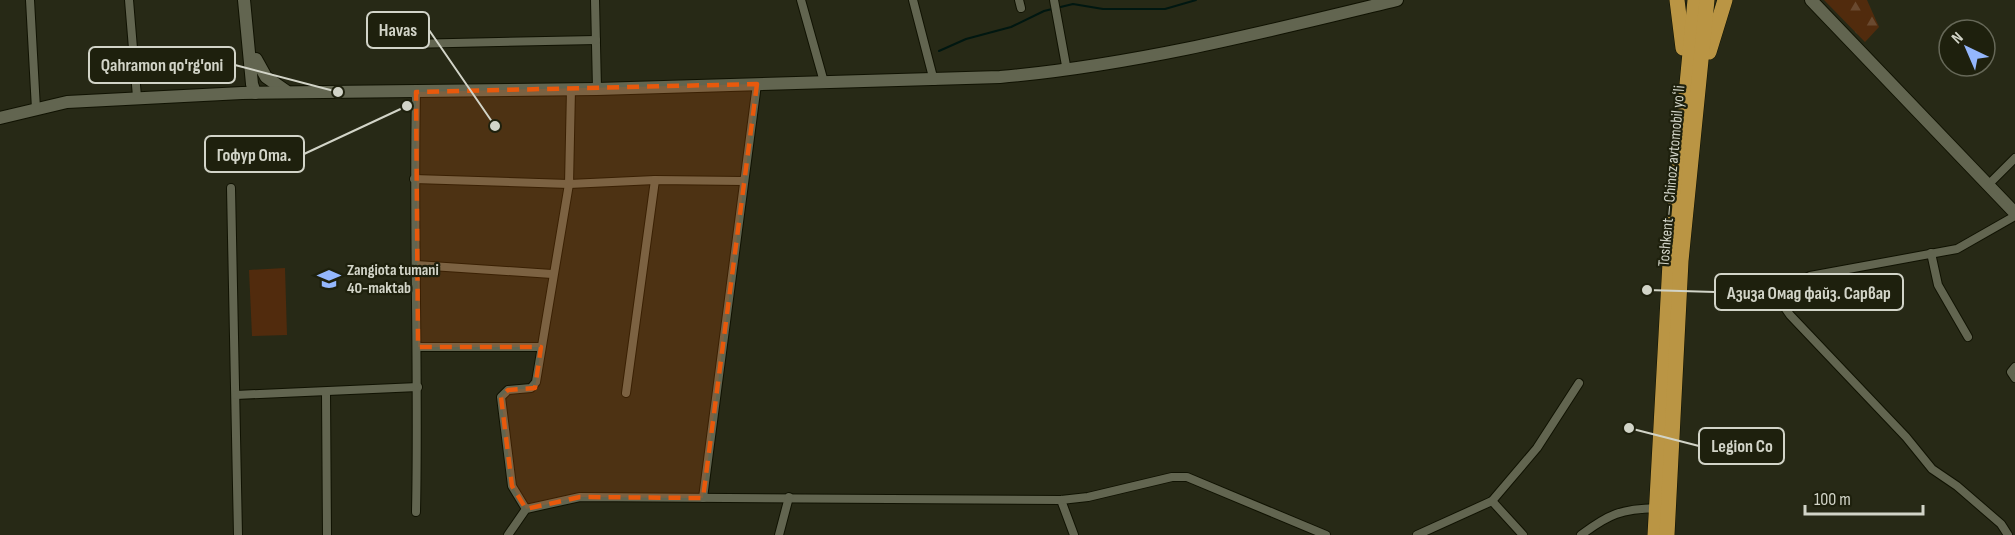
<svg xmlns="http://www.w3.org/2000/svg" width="2015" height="535" font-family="'Sofia Sans Condensed',sans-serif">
<defs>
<pattern id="forest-firs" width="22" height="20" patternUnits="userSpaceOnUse" patternTransform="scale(1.5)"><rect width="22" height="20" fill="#512b0d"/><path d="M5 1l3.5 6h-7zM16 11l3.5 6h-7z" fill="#69492f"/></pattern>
</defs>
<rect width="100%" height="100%" fill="#272916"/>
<!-- grass -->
<polygon fill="#512b0d" points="285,268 287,335 252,336 249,270"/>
<!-- forest -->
<polygon fill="url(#forest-firs)" points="1824,0 1867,0 1879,27 1865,42"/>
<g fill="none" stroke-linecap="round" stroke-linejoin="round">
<!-- stream -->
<polyline stroke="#001711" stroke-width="2" points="939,51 966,39 1011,27 1044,11 1073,4 1103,9 1165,9 1196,0"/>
<!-- street casing -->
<g stroke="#101202" stroke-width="10">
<g id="street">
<polyline points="30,0 36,109"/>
<polyline points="129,0 137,97"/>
<polyline points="595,0 597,89"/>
<polyline points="801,0 824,82"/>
<polyline points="913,0 934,81"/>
<polyline points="1019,0 1021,8"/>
<polyline points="1054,0 1067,71"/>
<polyline points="407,44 596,40"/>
<polyline points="414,179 569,184 655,180 743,181"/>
<polyline points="1988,185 2015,158"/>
<polyline points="231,188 238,535"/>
<polyline points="1931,253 1938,285 1968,337"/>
<polyline points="416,265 552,274"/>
<polyline points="418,347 541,347"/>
<polyline points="2015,367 2011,372 2015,378"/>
<polyline points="326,393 327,535"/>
<polyline points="626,393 655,180"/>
<polyline points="236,395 418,387"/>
<polyline points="703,498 757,84"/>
<polyline points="1061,500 1074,535"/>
<polyline points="1492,501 1523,535"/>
<polyline points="526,509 512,486 501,397 508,390 531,388 536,382 569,184 571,89"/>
<path d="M416,512C419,372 413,232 416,92"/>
<polyline points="508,535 526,509 580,497 1061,500 1088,497 1172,477 1187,477 1326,535"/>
<polyline points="779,535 789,497"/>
<polyline points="1417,535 1492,501 1537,448 1579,383"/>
<path d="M1581,535C1609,514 1621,509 1657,508"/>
<polyline points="2008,535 2001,524 1957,486 1932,469 1906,437 1790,315 1783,305 1781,292 1810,276 1957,249 2015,216"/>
</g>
</g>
<!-- secondary casing -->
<g stroke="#101202" stroke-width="14">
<g id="secondary">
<polyline points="244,0 252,84 255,93"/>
<polyline points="1811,0 2015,213"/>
<polyline points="256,59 266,77 286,91"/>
<path d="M0,118L67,102L242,93L597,89L1000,77C1135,65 1265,32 1397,0"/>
</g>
</g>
<!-- highway casing -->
<g stroke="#101202" stroke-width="16">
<g id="highway">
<polyline points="1677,0 1683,48"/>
<polyline points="1709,52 1725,0"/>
<polyline points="1655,535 1670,263 1695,0"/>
<polyline points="1667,535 1681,261 1707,0"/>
</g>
</g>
<!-- street -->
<use href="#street" stroke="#626550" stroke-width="8"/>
<!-- secondary -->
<use href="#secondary" stroke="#626550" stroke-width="12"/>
<!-- highway -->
<use href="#highway" stroke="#ba9544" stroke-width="15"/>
</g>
<!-- marked area -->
<path fill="#e8590c" fill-opacity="0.2" stroke="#e8590c" stroke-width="4.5" stroke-dasharray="12 8" stroke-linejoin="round" d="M757,84L703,498L580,497L526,509L512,486L501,397L508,390L535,388L541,347H418L416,92Z"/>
<!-- icons -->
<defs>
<g id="school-bare" transform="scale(1.8)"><path d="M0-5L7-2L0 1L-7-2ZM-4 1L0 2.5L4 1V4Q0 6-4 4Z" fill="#94b7fd" stroke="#1e200d" stroke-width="2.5" paint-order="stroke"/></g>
</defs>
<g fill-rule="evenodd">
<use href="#school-bare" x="329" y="279"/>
</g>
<g text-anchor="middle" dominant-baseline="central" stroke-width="4.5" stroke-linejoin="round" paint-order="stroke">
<!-- street labels -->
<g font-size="16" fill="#d2d4c8" stroke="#1e200d">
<text transform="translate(1672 176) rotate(-85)">Toshkent — Chinoz avtomobil yoʻli</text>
</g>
<!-- poi labels -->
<g font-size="16" font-weight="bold" fill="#d2d4c8" stroke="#1e200d" text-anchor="start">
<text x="347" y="270">Zangiota tumani<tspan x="347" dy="18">40-maktab</tspan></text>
</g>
</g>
<!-- callouts -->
<path fill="none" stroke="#d2d4c8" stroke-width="2" d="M495 126L429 30M338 92L235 65M407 106L304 154M1647 290L1715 292M1629 428L1699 446"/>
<g fill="#d2d4c8" stroke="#1e200d" stroke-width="2">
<circle cx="495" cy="126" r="6"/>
<circle cx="338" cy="92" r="6"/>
<circle cx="407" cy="106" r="6"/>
<circle cx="1647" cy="290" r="6"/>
<circle cx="1629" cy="428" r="6"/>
</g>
<g fill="#1e200d" stroke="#d2d4c8" stroke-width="2">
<rect x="367" y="12" width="62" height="36" rx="6"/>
<rect x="89" y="47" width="146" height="36" rx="6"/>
<rect x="205" y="136" width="99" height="36" rx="6"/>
<rect x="1715" y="274" width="188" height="36" rx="6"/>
<rect x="1699" y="428" width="85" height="36" rx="6"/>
</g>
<g font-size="18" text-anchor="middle" font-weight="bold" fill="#d2d4c8">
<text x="398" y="36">Havas</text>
<text x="162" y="71">Qahramon qo'rg'oni</text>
<text x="254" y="161">Гофур Ота.</text>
<text x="1809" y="299">Азиза Омад файз. Сарвар</text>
<text x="1742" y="452">Legion Co</text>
</g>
<!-- north arrow -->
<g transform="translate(1967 48) rotate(316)"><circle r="28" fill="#1e200d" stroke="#666858" stroke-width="1.5"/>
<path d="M0-4.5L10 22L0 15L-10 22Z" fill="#94b7fd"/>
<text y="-9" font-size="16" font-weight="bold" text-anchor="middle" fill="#d2d4c8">N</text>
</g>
<!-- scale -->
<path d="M1805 505v9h118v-9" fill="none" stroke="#d2d4c8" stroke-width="3"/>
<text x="1814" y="505" font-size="18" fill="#d2d4c8" stroke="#1e200d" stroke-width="4.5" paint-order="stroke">100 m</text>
</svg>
